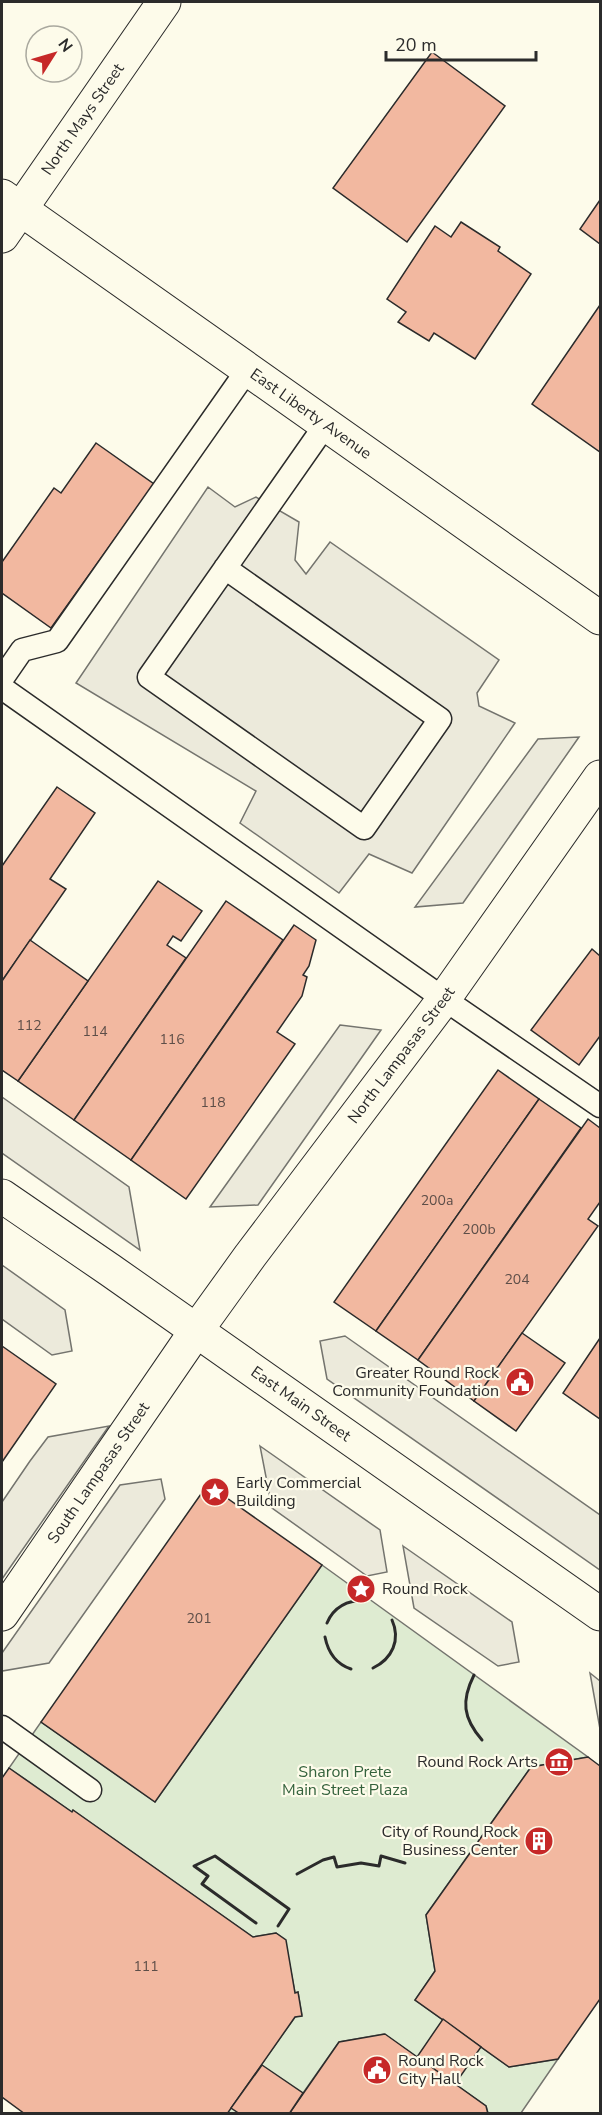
<svg xmlns="http://www.w3.org/2000/svg" width="602" height="2115" font-family="'Nunito Sans',sans-serif">
<rect width="100%" height="100%" fill="#fdfbea"/>
<!-- green -->
<polygon fill="#deebd1" stroke="#74746e" stroke-width="1.5" points="322,1565 588,1757 531,1767 426,1915 435,1971 415,2000 509,2067 558,2059 521,2113 488,2113 486,2106 384,2034 339,2042 289,2113 227,2113 295,2017 302,2015 298,1992 295,1993 285,1940 276,1933 253,1937 73,1810 72,1812 9,1768 41,1722 155,1802"/>
<!-- parking -->
<g fill="#eceadb" stroke="#74746e" stroke-width="1.5">
<polygon points="208,487 235,507 256,497 299,522 295,560 306,574 330,542 499,660 477,693 479,706 515,723 412,873 369,854 339,893 240,823 256,791 76,683"/>
<polygon points="579,737 463,903 415,907 538,739"/>
<polygon points="340,1025 381,1030 258,1205 210,1207"/>
<polygon points="2,1097 129,1187 140,1250 2,1153"/>
<polygon points="2,1265 65,1310 72,1351 52,1355 2,1319"/>
<polygon points="345,1336 600,1515 600,1570 327,1379 320,1341"/>
<polygon points="109,1426 92,1450 2,1579 2,1502 30,1461 48,1437"/>
<polygon points="260,1446 380,1530 387,1572 367,1576 272,1508"/>
<polygon points="161,1479 165,1499 49,1663 2,1671 2,1653 120,1485"/>
<polygon points="403,1546 512,1622 519,1662 498,1666 414,1608"/>
<polygon points="590,1673 600,1681 600,1729"/>
</g>
<!-- building -->
<g fill="#f2b8a0" stroke="#2b2b2b" stroke-width="1.5">
<polygon points="432,52 505,106 407,242 333,188"/>
<polygon points="600,200 600,244 580,229"/>
<polygon points="461,222 500,247 498,251 531,274 475,359 434,333 429,341 398,322 406,312 387,299 435,226 451,237"/>
<polygon points="600,305 600,452 532,404"/>
<polygon points="96,443 154,484 51,628 2,593 2,562 54,488 61,493"/>
<polygon points="57,787 95,813 50,879 66,889 2,981 2,866"/>
<polygon points="158,881 202,911 181,941 173,936 167,945 186,958 74,1120 18,1081"/>
<polygon points="226,901 283,940 131,1160 74,1120"/>
<polygon points="294,925 316,940 309,966 303,975 307,977 302,996 277,1032 295,1044 186,1199 131,1160"/>
<polygon points="30,940 88,981 18,1081 2,1070 2,981"/>
<polygon points="592,949 600,956 600,1036 579,1065 531,1030"/>
<polygon points="498,1070 539,1099 376,1331 334,1302"/>
<polygon points="539,1099 581,1128 418,1360 376,1331"/>
<polygon points="588,1119 600,1128 600,1202 588,1219 598,1226 474,1401 418,1360"/>
<polygon points="522,1333 565,1363 516,1431 474,1401"/>
<polygon points="600,1338 600,1419 563,1393"/>
<polygon points="2,1346 56,1384 2,1462"/>
<polygon points="217,1491 322,1565 155,1802 41,1722 201,1494"/>
<polygon points="588,1757 600,1766 600,1999 558,2059 509,2067 415,2000 435,1971 426,1915 531,1767"/>
<polygon points="9,1768 72,1812 73,1810 253,1937 276,1933 286,1940 295,1993 298,1992 302,2016 295,2017 227,2114 25,2114 2,2097 2,1778"/>
<polygon points="443,2019 481,2047 455,2084 417,2057"/>
<polygon points="385,2034 486,2106 488,2114 289,2114 339,2042"/>
<polygon points="262,2065 303,2093 289,2114 240,2114 231,2108"/>
</g>
<g fill="none" stroke-linecap="round" stroke-linejoin="round">
<!-- lane casing -->
<g stroke="#2b2b2b" stroke-width="25">
<g id="lane">
<polyline points="225,568 440,719 364,828 149,677 326,424"/>
<polyline points="2,679 22,650 57,641 248,369"/>
<polyline points="2,688 444,999 600,1106"/>
<polyline points="2,1727 90,1790"/>
</g>
</g>
<!-- street casing -->
<g stroke="#2b2b2b" stroke-width="35">
<g id="street">
<path id="s1" d="M2,196L600,618"/>
<path id="s2" d="M2,1614L196,1331L250,1256L444,999L600,777"/>
</g>
</g>
<!-- secondary casing -->
<g stroke="#2b2b2b" stroke-width="35">
<g id="secondary">
<path id="s3" d="M2,236L164,2"/>
<path id="s4" d="M2,1196L110,1270L600,1614"/>
</g>
</g>
<!-- lane -->
<use href="#lane" stroke="#fdfbea" stroke-width="22"/>
<!-- street -->
<use href="#street" stroke="#fdfbea" stroke-width="33"/>
<!-- secondary -->
<use href="#secondary" stroke="#fdfbea" stroke-width="33"/>
<!-- wall -->
<g stroke="#2b2b2b" stroke-width="3">
<path d="M327,1623C334,1606 348,1600 366,1600"/>
<path d="M325,1637C328,1652 336,1664 351,1669"/>
<path d="M373,1668C392,1659 401,1640 392,1620"/>
<path d="M474,1675C461,1701 463,1718 482,1740"/>
<polyline points="297,1874 323,1860 334,1857 337,1867 361,1863 379,1866 381,1856 405,1863"/>
<polyline points="256,1923 202,1884 208,1876 194,1866 215,1856 289,1909 278,1926"/>
</g>
</g>
<!-- icons -->
<defs>
<g id="civic-disc" transform="scale(1.5)"><circle r="9.5" fill="#c62828" stroke="#fdfbea"/><path d="M-.6-6.5H3V-4.5H.6V-3L4-1V1h2V6H-6V1h2V-1L-.6-3ZM-1.2 2.5V6h2.4V2.5Z" fill="#fff"/></g>
<g id="sight-disc" transform="scale(1.5)"><circle r="9.5" fill="#c62828" stroke="#fdfbea"/><path d="M0-6L1.8-2.2L6-1.7L2.9 1.2L3.7 5.4L0 3.3L-3.7 5.4L-2.9 1.2L-6-1.7L-1.8-2.2Z" fill="#fff"/></g>
<g id="museum-disc" transform="scale(1.5)"><circle r="9.5" fill="#c62828" stroke="#fdfbea"/><path d="M0-6L6-3V-2H-6V-3ZM-5-1h2V3h-2ZM-1-1h2V3h-2ZM3-1h2V3H3ZM-6 4H6V6H-6Z" fill="#fff"/></g>
<g id="building-disc" transform="scale(1.5)"><circle r="9.5" fill="#c62828" stroke="#fdfbea"/><path d="M-4-6H4V6H1V3H-1V6H-4ZM-2.5-4.3h1.7v1.8h-1.7ZM.8-4.3h1.7v1.8H.8ZM-2.5-1h1.7V.8h-1.7ZM.8-1h1.7V.8H.8Z" fill="#fff"/></g>
</defs>
<g fill-rule="evenodd">
<use href="#civic-disc" x="520" y="1382"/>
<use href="#sight-disc" x="215" y="1492"/>
<use href="#sight-disc" x="361" y="1589"/>
<use href="#museum-disc" x="559" y="1762"/>
<use href="#building-disc" x="539" y="1841"/>
<use href="#civic-disc" x="377" y="2070"/>
</g>
<g text-anchor="middle" dominant-baseline="central" stroke-width="4.5" stroke-linejoin="round" paint-order="stroke">
<!-- number labels -->
<g font-size="14" fill="#5d4e48">
<text x="29" y="1025">112</text>
<text x="95" y="1031">114</text>
<text x="172" y="1039">116</text>
<text x="213" y="1102">118</text>
<text x="437" y="1200">200a</text>
<text x="479" y="1229">200b</text>
<text x="517" y="1279">204</text>
<text x="199" y="1618">201</text>
<text x="146" y="1966">111</text>
</g>
<!-- street labels -->
<g font-size="16" fill="#2b2b2b" stroke="#fdfbea">
<text stroke="none"><textPath href="#s3" startOffset="142">North Mays Street</textPath></text>
<text stroke="none"><textPath href="#s1" startOffset="378">East Liberty Avenue</textPath></text>
<text stroke="none"><textPath href="#s2" startOffset="687">North Lampasas Street</textPath></text>
<text stroke="none"><textPath href="#s4" startOffset="364">East Main Street</textPath></text>
<text stroke="none"><textPath href="#s2" startOffset="171">South Lampasas Street</textPath></text>
</g>
<!-- poi labels -->
<g font-size="16" fill="#2b2b2b" stroke="#fdfbea" text-anchor="end">
<text x="499" y="1373">Greater Round Rock<tspan x="499" dy="18">Community Foundation</tspan></text>
<text x="236" y="1483" text-anchor="start">Early Commercial<tspan x="236" dy="18">Building</tspan></text>
<text x="382" y="1589" text-anchor="start">Round Rock</text>
<text x="538" y="1762">Round Rock Arts</text>
<text x="518" y="1832">City of Round Rock<tspan x="518" dy="18">Business Center</tspan></text>
<text x="398" y="2061" text-anchor="start">Round Rock<tspan x="398" dy="18">City Hall</tspan></text>
</g>
<!-- park labels -->
<g font-size="16" fill="#34623c" stroke="#fdfbea">
<text x="345" y="1772">Sharon Prete<tspan x="345" dy="18">Main Street Plaza</tspan></text>
</g>
</g>
<!-- border -->
<rect width="602" height="2115" fill="none" stroke="#2b2b2b" stroke-width="6"/>
<!-- north arrow -->
<g transform="translate(54 54) rotate(53)"><circle r="28" fill="#fdfbea" stroke="#a9a89e" stroke-width="1.5"/>
<path d="M0-4.5L10 22L0 15L-10 22Z" fill="#c62828"/>
<text y="-9" font-size="16" font-weight="bold" text-anchor="middle" fill="#2b2b2b">N</text>
</g>
<!-- scale -->
<path d="M386 51v9h150v-9" fill="none" stroke="#2b2b2b" stroke-width="3"/>
<text x="395" y="51" font-size="18" fill="#2b2b2b" stroke="#fdfbea" stroke-width="4.5" paint-order="stroke">20 m</text>
</svg>
